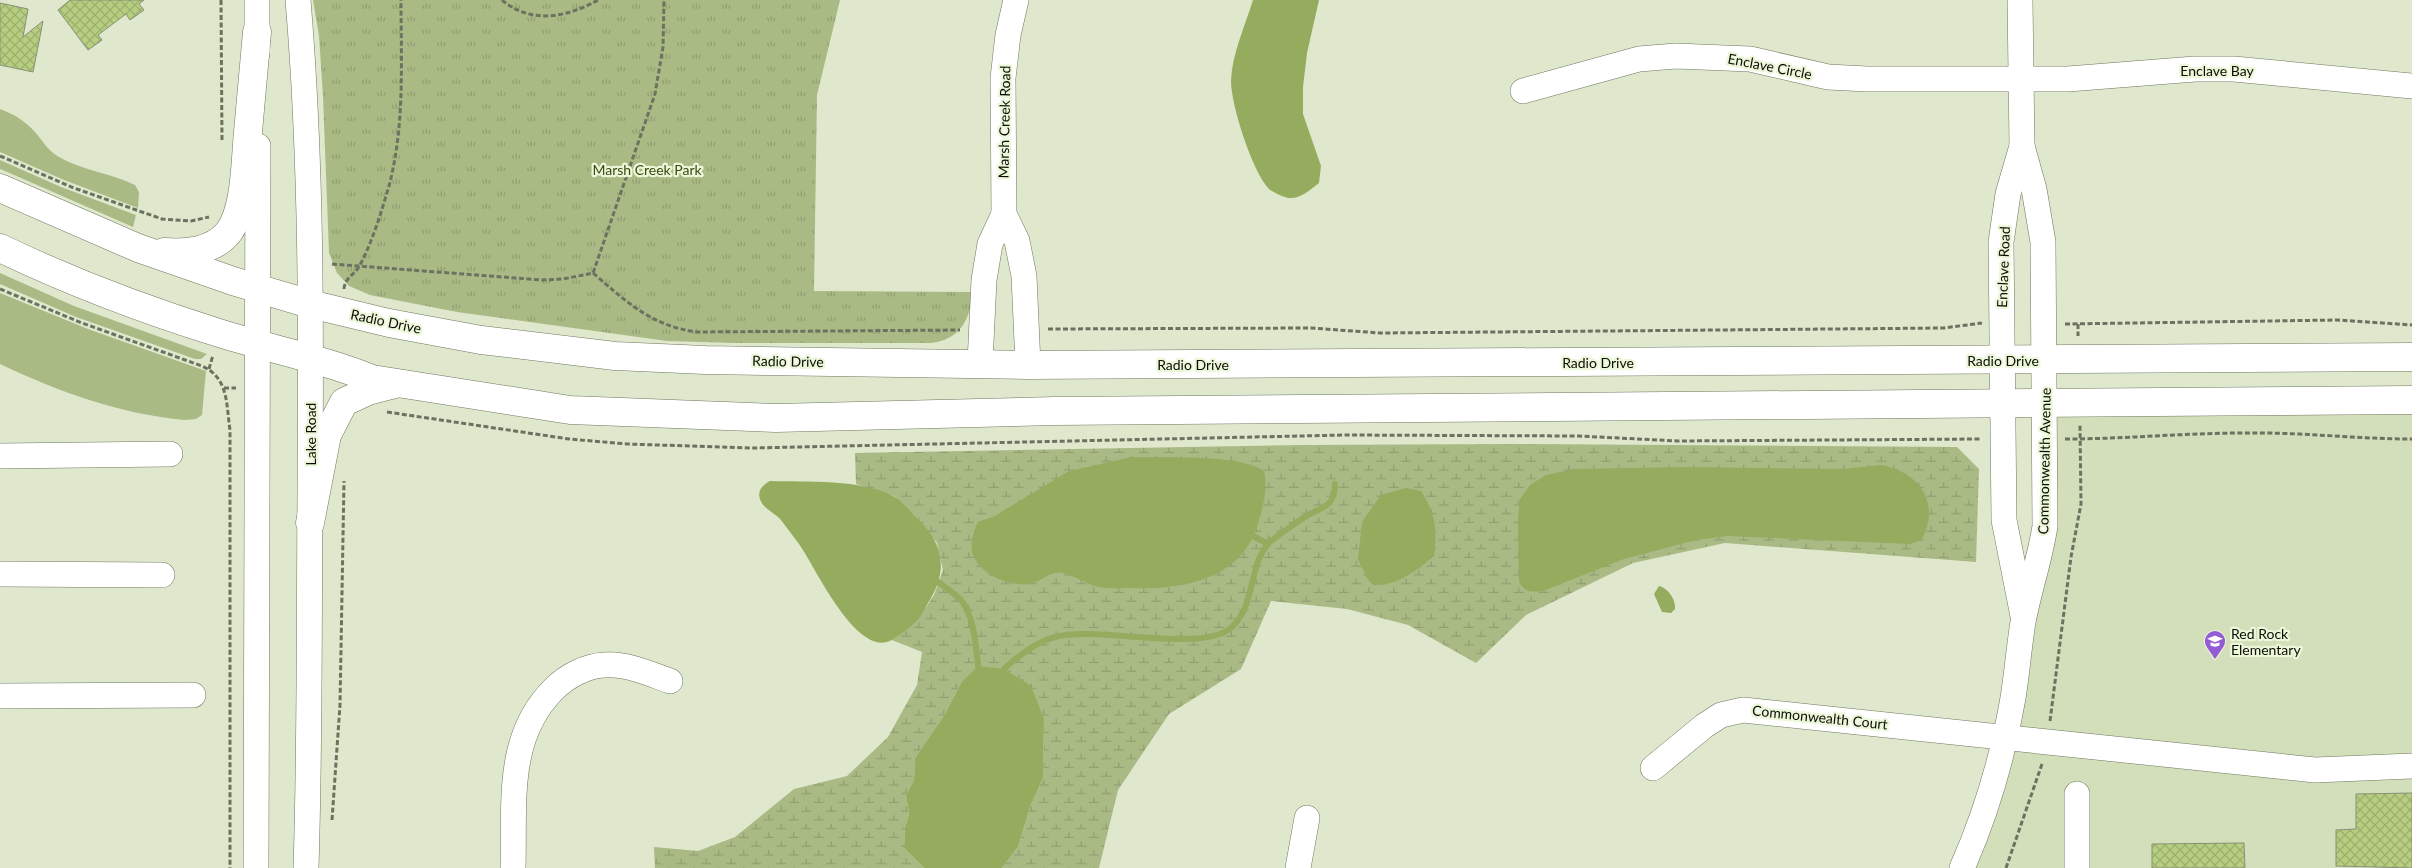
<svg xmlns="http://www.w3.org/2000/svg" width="2412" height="868" font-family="Lato,sans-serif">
<defs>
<pattern id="wetland-marsh" width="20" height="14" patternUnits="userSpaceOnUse" patternTransform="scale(1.25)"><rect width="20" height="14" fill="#aaba85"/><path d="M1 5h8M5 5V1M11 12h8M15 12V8" fill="none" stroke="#919f71"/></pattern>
<pattern id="park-tufts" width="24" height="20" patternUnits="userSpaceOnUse" patternTransform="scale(1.25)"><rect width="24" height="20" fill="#aaba85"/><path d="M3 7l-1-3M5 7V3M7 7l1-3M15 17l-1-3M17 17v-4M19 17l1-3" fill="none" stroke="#919f71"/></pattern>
<pattern id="building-cross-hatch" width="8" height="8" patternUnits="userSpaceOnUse" patternTransform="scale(1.25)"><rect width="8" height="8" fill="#b7ce80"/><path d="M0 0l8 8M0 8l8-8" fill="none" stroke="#9cb06d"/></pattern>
</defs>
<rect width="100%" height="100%" fill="#dfe8cc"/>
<!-- built -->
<polygon fill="#d3dfbb" points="2412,400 2412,868 1962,868 2024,621 2045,403"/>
<!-- grass -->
<g fill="#aaba85">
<path d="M0,109C14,114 25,121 35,132C43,141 48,151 59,157C83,171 111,173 135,185L139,192L138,208L64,180L0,152Z"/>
<polygon points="0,160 61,187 136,215 133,227 5,171 0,169"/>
<polygon points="0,273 74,306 207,354 201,359 195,359 76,317 0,284"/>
<path d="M0,293L88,329L206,371L202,415L196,419L185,420C120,414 59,392 0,364Z"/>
</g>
<!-- wetland -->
<polygon fill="url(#wetland-marsh)" points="1514,444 1957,447 1979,469 1976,562 1725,543 1633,563 1526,615 1476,663 1408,625 1347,609 1271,601 1241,669 1169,714 1118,790 1099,868 1002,868 1018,847 1030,807 1043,778 1044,719 961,683 945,714 915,758 914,780 906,795 909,814 905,828 904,848 924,868 655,868 654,847 698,851 735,837 794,789 847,776 888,737 917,685 922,652 892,640 917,621 934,595 943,570 937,543 919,520 894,496 856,484 855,453 1302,445"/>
<!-- park -->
<path fill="url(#park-tufts)" d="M313,0H840L817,95L814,291L972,292C971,319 960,340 931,343H733L667,341L457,312L370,295L349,286L337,273L329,253L323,96L319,36Z"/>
<!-- water -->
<g fill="#95ab5e">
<path d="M1253,0H1319L1307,53L1303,87V114L1321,166L1319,183C1311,189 1301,199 1289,198C1285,198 1272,192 1269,189C1252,171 1231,105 1231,81C1232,54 1245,26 1253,0Z"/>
<path d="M1132,457C1164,458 1240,454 1264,471C1268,489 1263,507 1258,524C1241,581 1180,590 1129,588C1119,588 1108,589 1099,587C1086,584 1075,576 1063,573C1050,570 1039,584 1028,584C1008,586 978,574 972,552C970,542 974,531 978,522L995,516L1069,471Z"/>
<path d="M1881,465C1919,472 1941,502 1922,539L1911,544L1728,536L1696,540L1624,559L1543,591C1532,592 1525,593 1519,582L1518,518L1520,499L1530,485L1546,475L1574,469L1686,467L1843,469Z"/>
<path d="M770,481C805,482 862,479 893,496C901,500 909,510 915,516C944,543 949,570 928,603C925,609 921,617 916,622C910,628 902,633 895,638C859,665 815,566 799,544C793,536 787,528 781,520C774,512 763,509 760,499C757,490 763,485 770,481Z"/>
<path d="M1406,488L1421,491C1436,515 1437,529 1434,556C1416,571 1397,586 1373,585L1367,578L1358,559L1362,522L1381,495Z"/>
<path d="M1659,586C1668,588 1676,600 1675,609L1671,613L1662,612L1654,594Z"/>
<polygon points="978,666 1004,669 1031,686 1044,719 1043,778 1030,807 1018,847 1002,868 924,868 904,848 905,828 909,814 906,795 914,780 915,758 945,714 961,683"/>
</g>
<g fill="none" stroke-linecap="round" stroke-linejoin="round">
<!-- stream -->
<g stroke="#95ab5e" stroke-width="6">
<polyline points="1253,536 1268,544"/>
<path d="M938,582C945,587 954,593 960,599C974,614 976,646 978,666"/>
<path d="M1004,669C1018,656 1035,642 1055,637C1097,625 1205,655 1233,626C1255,605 1249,565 1268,544C1271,540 1300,520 1305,517C1322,506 1334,509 1335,484"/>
</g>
</g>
<!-- building -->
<g fill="url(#building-cross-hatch)" stroke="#879076">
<polygon points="70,0 144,0 139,4 144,10 130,20 126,14 98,35 102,40 88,50 58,10"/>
<polygon points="0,3 28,9 23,37 43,21 33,72 0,65"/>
<polygon points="2412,793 2412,868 2336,866 2336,830 2356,829 2356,794"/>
<polygon points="2244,843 2245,868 2152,868 2152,844"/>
</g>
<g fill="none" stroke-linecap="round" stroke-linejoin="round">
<!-- minor casing -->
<g stroke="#6e775d" stroke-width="26">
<g id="minor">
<polyline points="257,0 257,53"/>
<path d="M298,0C312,165 311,331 310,497C309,621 310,744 306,868"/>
<polyline points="1016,0 1008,35 1003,78 1004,214 1017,241 1024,276 1028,365"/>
<polyline points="1523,91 1639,59 1676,56 1750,59 1828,77 1867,79 2068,79 2195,69 2234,69 2412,86"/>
<polyline points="2022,146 2008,194 2001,242 2004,520 2023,616"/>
<polyline points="980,363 984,280 990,244 1004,214"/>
<polyline points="0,456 170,454"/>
<polyline points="0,574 162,575"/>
<polyline points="0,696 193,695"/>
<polyline points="1653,768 1704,726 1721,715 1743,710 2315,770 2412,766"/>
<polyline points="2077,794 2077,868"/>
<polyline points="256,868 258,146"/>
<path d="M513,868C515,805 505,737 554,689C567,676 586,666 604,665C626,663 650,674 670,681"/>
<polyline points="1298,868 1307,818"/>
<path d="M1962,868C1986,814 2003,756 2013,698C2017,673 2019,647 2023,622C2029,590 2040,559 2045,526L2043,242L2034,189L2022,146L2020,0"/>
</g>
</g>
<!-- major casing -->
<g stroke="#6e775d" stroke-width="29">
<g id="major">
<polyline points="0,188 138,248 233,281 310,304 389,323 481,340 615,356 705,360 1028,365 2412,357"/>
<path d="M0,248C71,282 145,310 219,333C270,349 323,359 372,379L570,410L776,418L1055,411L2412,400"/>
<path d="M164,252C186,254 213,251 228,233C246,210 245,161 248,132C251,99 254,65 257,32"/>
<polyline points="310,523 327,435 344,402 368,391 395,384"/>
</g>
</g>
<!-- path -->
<g stroke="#6c7260" stroke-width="3" stroke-dasharray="5 2.5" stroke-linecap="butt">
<polyline points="221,0 222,142"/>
<path d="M502,0C531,25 568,17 598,0"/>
<polyline points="0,156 74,188 162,219 191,221 209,217"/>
<polyline points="332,264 542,280 563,279 593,273 655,94 663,47 664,0"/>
<path d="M593,273C627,302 651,326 697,332L960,330"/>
<path d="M0,289L82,323L202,366C229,378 226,404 230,430V868"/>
<path d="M344,289C345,277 355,275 360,265C373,240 381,213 389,186C405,125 401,62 401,0"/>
<polyline points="2065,324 2337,320 2412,325"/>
<polyline points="2078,324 2078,336"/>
<polyline points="1048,329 1311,328 1380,333 1944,328 1982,323"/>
<polyline points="209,369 213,355"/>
<polyline points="224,388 236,388"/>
<polyline points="387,412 569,439 627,444 752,448 1345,435 1579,436 1678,441 1981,439"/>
<path d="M2065,439C2125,439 2184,433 2244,433C2300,432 2356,439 2412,439"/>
<polyline points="2050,721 2071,557 2081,504 2080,425"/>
<polyline points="332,820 340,705 344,481"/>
<polyline points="2006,868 2042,764"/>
</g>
<!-- minor -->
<use href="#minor" stroke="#fff" stroke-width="25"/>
<!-- major -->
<use href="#major" stroke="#fff" stroke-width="28"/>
</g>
<!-- icons -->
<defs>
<g id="school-pin" transform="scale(1.125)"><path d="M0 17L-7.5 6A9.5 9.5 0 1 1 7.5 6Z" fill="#935cd5" stroke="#ecf6d9"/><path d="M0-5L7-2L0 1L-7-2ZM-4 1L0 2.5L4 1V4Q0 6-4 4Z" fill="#fff"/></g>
</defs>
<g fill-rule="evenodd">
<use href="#school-pin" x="2215" y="641"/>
</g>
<g text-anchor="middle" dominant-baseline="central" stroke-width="4.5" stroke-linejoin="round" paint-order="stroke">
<!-- street labels -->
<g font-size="14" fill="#0b0e05" stroke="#ecf6d9">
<text transform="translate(1770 66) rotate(11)">Enclave Circle</text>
<text x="2217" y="70">Enclave Bay</text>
<text transform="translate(1004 122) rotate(-89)">Marsh Creek Road</text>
<text transform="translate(2003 267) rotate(-88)">Enclave Road</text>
<text transform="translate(386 321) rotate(12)">Radio Drive</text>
<text x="2003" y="360">Radio Drive</text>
<text transform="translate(788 361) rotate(1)">Radio Drive</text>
<text x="1598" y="362">Radio Drive</text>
<text x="1193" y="364">Radio Drive</text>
<text transform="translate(310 434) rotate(-90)">Lake Road</text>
<text transform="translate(2044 461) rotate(-89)">Commonwealth Avenue</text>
<text transform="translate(1820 717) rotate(6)">Commonwealth Court</text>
</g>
<!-- park labels -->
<g font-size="14" fill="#3b4910" stroke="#ecf6d9">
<text x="647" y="169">Marsh Creek Park</text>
</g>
<!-- poi labels -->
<g font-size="14" fill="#0b0e05" stroke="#ecf6d9" text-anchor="start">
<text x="2231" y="633">Red Rock<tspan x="2231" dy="16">Elementary</tspan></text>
</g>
</g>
</svg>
